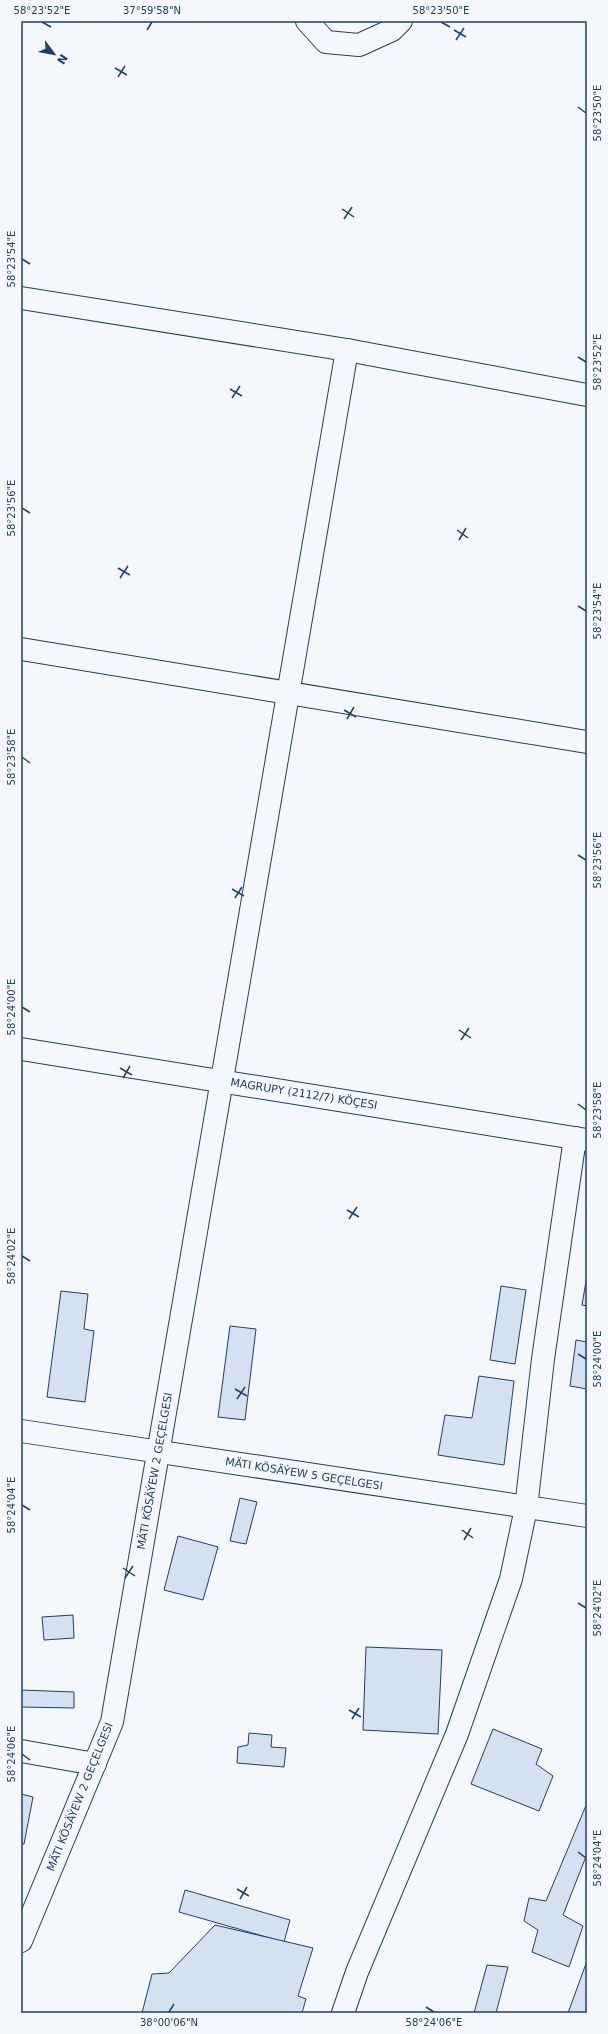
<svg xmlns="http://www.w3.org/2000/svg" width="608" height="2034" font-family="'DejaVu Sans',sans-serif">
<rect width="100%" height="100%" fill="#f4f7fb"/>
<!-- building -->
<g fill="#d5e0f0" stroke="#1d3f73">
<polygon points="587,1275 587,1306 582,1305"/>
<polygon points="501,1286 526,1290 515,1364 490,1360"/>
<polygon points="61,1291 88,1294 84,1329 94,1331 85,1402 47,1397"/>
<polygon points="230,1326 256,1329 245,1420 218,1417"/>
<polygon points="576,1340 587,1342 587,1389 570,1386"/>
<polygon points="479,1376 514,1381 504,1465 438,1455 445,1415 472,1418"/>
<polygon points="240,1498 257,1502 246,1544 230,1541"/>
<polygon points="178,1536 218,1547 203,1600 164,1590"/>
<polygon points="73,1615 74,1638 44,1640 42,1617"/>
<polygon points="366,1647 442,1650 438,1734 363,1730"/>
<polygon points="21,1690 74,1692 74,1708 21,1707"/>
<polygon points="493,1729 542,1749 536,1764 553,1776 539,1811 471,1784"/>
<polygon points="249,1733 272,1735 271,1747 286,1748 284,1767 237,1763 238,1747 248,1745"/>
<polygon points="21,1794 33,1797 24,1844 21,1844"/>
<polygon points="587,1803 587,1854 563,1915 583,1926 569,1967 532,1952 538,1930 524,1921 529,1898 546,1901"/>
<polygon points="185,1890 290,1920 284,1942 179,1912"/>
<polygon points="215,1925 313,1948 298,1996 306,1999 302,2013 142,2013 152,1974 169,1973"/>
<polygon points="587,1961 587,2013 568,2013"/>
<polygon points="487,1965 508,1967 496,2013 474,2013"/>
</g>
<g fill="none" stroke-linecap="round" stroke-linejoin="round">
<!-- street casing -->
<g stroke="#1d3f73" stroke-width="24">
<g id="street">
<polyline points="307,21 326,42 359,45 392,30 401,21"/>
<polyline points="21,298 347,350 587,395"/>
<polyline points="21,649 587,742"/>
<polyline points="21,1431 587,1516"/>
<polyline points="21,1751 95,1764"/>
<polyline points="21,1941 112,1722 347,350"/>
<polyline points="343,2013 357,1972 457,1734 511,1579 526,1508 543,1359 575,1138"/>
</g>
</g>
<!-- secondary casing -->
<g stroke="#1d3f73" stroke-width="24">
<polyline id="secondary" points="21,1049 587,1140"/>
</g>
<!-- street -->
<use href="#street" stroke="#f4f7fb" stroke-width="22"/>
<!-- secondary -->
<use href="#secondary" stroke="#f4f7fb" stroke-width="22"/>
</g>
<!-- ticks -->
<path fill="none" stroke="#1d3f73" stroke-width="1.5" d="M42,22L51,27M441,22L450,27M147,30L152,22M454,30L466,37M456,40L464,28M115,68L127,75M118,77L125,66M578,107L586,113M342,209L354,217M344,219L352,207M22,259L30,264M578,357L586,362M230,389L242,396M232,398L240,386M22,508L30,513M457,530L468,538M459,540L466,528M118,568L130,575M120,578L128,566M578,606L586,611M344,710L356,717M347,719L354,707M22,757L30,763M578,855L586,860M232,889L244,896M235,898L242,887M22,1007L30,1012M459,1030L471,1038M461,1040L469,1028M120,1068L132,1075M123,1078L130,1066M578,1104L586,1110M347,1210L359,1217M349,1219L357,1207M22,1256L30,1261M578,1354L586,1359M235,1389L247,1396M237,1399L245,1387M22,1505L30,1510M462,1530L473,1538M464,1540L471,1528M123,1568L135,1576M125,1578L133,1566M578,1603L586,1608M349,1710L361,1717M352,1719L359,1708M22,1754L30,1760M578,1852L586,1858M237,1889L249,1896M240,1899L247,1887M426,2007L434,2012M169,2012L174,2004"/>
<g text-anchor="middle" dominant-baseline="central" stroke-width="3" stroke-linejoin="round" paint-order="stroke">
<!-- street labels -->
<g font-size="11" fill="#1d3f73" stroke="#f4f7fb">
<text transform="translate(304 1094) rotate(9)">MAGRUPY (2112/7) KÖÇESI</text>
<text transform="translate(155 1471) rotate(-80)">MÄTI KÖSÄÝEW 2 GEÇELGESI</text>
<text transform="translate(304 1474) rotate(9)">MÄTI KÖSÄÝEW 5 GEÇELGESI</text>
<text transform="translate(80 1797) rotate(-68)">MÄTI KÖSÄÝEW 2 GEÇELGESI</text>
</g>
</g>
<!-- border -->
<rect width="608" height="2034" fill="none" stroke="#f4f7fb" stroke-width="44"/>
<!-- north arrow -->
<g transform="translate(54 54) rotate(122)" stroke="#f4f7fb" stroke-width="3" paint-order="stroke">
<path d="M0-3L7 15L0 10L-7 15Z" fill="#1d3f73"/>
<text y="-6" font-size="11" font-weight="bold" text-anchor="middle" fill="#1d3f73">N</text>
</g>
<rect x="22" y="22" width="564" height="1990" fill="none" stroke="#1d3f73" stroke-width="1.5"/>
<g font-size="10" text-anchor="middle" fill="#1d3f73">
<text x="42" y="14">58°23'52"E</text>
<text x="152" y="14">37°59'58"N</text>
<text x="441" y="14">58°23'50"E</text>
<text transform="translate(597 113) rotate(-90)" y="4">58°23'50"E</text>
<text transform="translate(11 259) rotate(-90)" y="4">58°23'54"E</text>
<text transform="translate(597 362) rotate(-90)" y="4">58°23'52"E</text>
<text transform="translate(11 508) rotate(-90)" y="4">58°23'56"E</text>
<text transform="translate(597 611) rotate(-90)" y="4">58°23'54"E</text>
<text transform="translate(11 757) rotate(-90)" y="4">58°23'58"E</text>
<text transform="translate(597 860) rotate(-90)" y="4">58°23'56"E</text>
<text transform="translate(11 1007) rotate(-90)" y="4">58°24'00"E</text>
<text transform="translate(597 1110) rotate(-90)" y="4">58°23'58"E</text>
<text transform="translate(11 1256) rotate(-90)" y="4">58°24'02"E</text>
<text transform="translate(597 1359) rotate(-90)" y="4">58°24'00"E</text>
<text transform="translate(11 1505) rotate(-90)" y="4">58°24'04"E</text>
<text transform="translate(597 1608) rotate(-90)" y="4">58°24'02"E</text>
<text transform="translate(11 1754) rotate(-90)" y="4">58°24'06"E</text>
<text transform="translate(597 1858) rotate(-90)" y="4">58°24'04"E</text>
<text x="169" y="2026">38°00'06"N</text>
<text x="434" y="2026">58°24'06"E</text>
</g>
</svg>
